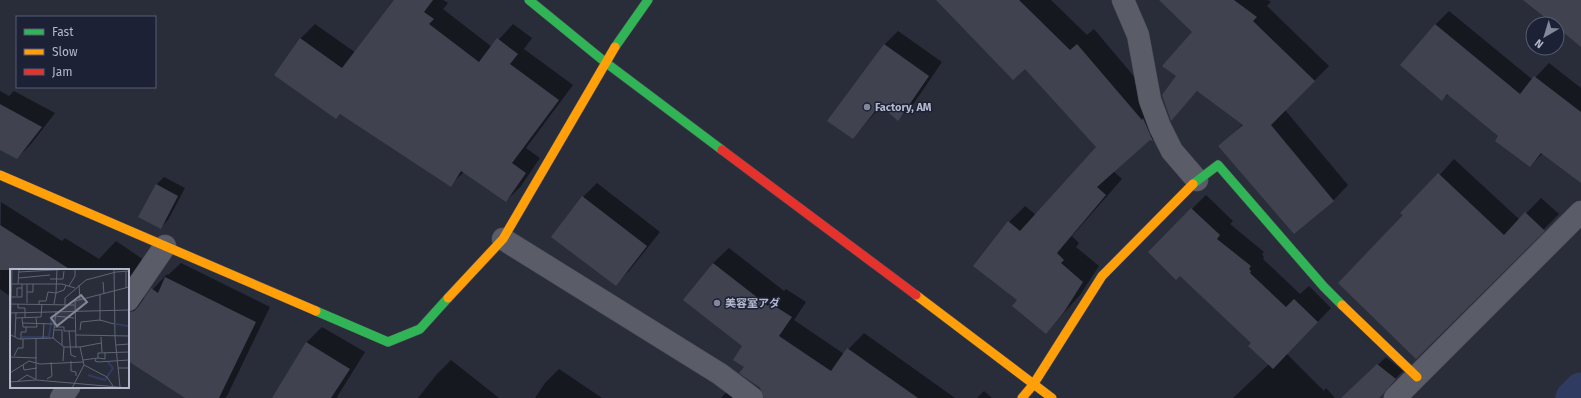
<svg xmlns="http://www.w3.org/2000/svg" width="1581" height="398" font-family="'Fira Sans','Noto Sans JP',sans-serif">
<rect width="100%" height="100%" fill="#292d3a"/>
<!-- shadow -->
<g fill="#0007">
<polygon points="396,0 443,0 448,3 443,9 492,47 513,24 532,38 524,49 573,85 526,148 540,158 521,186 506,201 464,172 450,185 341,113 336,118 300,39 315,24 356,53"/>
<polygon points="938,0 1051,0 1087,35 1094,29 1158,105 1169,124 1153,140 1149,139 1113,171 1122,179 1072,236 1079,243 1076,247 1099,266 1080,295 1046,333 1018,300 1009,222 1025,206 1036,215 1097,147 1025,67"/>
<polygon points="1164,0 1268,0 1271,2 1267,6 1329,66 1285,110 1348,185 1334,200 1294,232 1219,147 1243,124 1198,90 1171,119 1178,76 1193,32"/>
<polygon points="1449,11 1533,80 1549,63 1581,88 1581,182 1543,153 1530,166 1499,136 1448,94 1442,100 1435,25"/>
<polygon points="898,31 942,62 912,106 898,119 882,105 853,138 884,45"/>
<polygon points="0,91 9,96 14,91 55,113 31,144 17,158 0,149"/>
<polygon points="1454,159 1520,220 1541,198 1559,214 1416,358 1404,215"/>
<polygon points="164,177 185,188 168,220 160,228 139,217 157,184"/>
<polygon points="597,183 660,232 629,271 615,285 583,197"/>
<polygon points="1206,195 1233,221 1230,224 1264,252 1262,254 1264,257 1263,259 1300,294 1309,286 1331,308 1287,354 1324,391 1326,388 1335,398 1233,398 1269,364 1253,343 1180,274 1149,252"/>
<polygon points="1,202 62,241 65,238 99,259 116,241 144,260 136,296 145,298 167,274 168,275 181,263 270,307 227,396 225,398 187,398 128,359 128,270 11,270 11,297 0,289"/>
<polygon points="729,248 784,291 786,289 806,302 794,320 844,354 864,333 955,398 765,398 764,392 741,373 745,367 744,346 685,300 713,263"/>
<polygon points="322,327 365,352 337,397 338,398 273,398 306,343"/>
<polygon points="1386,357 1403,371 1376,398 1344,398"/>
<polygon points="451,360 499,398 418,398 437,374"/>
<polygon points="559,369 602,398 535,398 545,383"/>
<polygon points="732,386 750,398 721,398"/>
<polygon points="984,391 992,398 977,398"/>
</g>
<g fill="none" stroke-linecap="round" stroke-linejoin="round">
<!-- canal -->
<polyline stroke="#303b62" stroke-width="35" points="1573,398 1581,390"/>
</g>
<!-- building -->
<g fill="#40434f">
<polygon points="394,0 433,0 424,12 434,19 429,24 479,62 497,38 518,54 510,64 559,100 512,163 526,173 506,202 461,171 451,187 340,114 336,119 274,75 300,38 342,68"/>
<polygon points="936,0 1019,0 1070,50 1077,44 1142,120 1143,118 1153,141 1150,140 1097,187 1106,195 1057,253 1064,260 1061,263 1083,282 1064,312 1046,334 1012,306 1017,300 973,266 1008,221 1020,231 1096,147 1025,69 1013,80"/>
<polygon points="1159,0 1234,0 1257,17 1253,21 1315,81 1271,125 1334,201 1294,234 1218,146 1243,125 1197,91 1171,121 1162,95 1176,76 1162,66 1192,32"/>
<polygon points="1523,0 1581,0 1581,47 1557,27 1557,24 1553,24"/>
<polygon points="1435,24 1520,94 1534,76 1581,112 1581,183 1541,153 1530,167 1495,141 1498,136 1447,94 1442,101 1400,65"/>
<polygon points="884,44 929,76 898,121 880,105 853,139 827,121"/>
<polygon points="0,104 42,127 17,159 0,150"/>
<polygon points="1438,173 1504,235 1525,212 1545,231 1416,359 1338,283 1403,215 1400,213"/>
<polygon points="156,184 178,196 161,229 138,217"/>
<polygon points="582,196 647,246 616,286 551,237"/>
<polygon points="1191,208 1220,235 1217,239 1251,266 1249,269 1251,271 1250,273 1286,307 1294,299 1318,322 1273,369 1248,346 1251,343 1180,276 1176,280 1148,252"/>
<polygon points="0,225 71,270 0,270"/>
<polygon points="713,263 768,306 770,303 792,317 779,336 831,371 847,348 918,398 764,398 760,388 739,373 744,367 733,360 742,346 683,300"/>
<polygon points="165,277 256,322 219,398 185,398 128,361 128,312 134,311 138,307 151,288 158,293"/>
<polygon points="306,342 350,369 331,398 272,398"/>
<polygon points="1377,364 1396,379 1383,394 1379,398 1341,398"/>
</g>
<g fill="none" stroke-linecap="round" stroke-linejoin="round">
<!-- street casing -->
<g stroke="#474a54" stroke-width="23">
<g id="street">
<polyline points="1123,0 1138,35 1150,100 1160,127 1172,151 1197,180"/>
<polyline points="503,239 720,374 752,398"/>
<polyline points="128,300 165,246"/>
<polyline points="61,398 69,387"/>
<polyline points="1395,398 1581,212"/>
</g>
</g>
<!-- fast casing -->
<g stroke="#474a54" stroke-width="10">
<g id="fast">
<polyline points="529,0 605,62 722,150"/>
<polyline points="615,47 648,0"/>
<polyline points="1193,184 1218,165 1324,287 1342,305"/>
<polyline points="316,311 388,342 420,329 448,298"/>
</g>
</g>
<!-- slow casing -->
<g stroke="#474a54" stroke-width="10">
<g id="slow">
<polyline points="0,175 316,311"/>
<polyline points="916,295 1052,398"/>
<polyline points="448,298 503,239 615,47"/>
<polyline points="1342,305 1417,377"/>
<polyline points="1022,398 1033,385 1102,276 1193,184"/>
</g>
</g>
<!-- jam casing -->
<g stroke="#474a54" stroke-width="10">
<polyline id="jam" points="722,150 916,295"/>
</g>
<!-- street -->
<use href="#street" stroke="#5a5c68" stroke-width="22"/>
<!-- fast -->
<use href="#fast" stroke="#30b455" stroke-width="9"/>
<!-- slow -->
<use href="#slow" stroke="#ff9f0a" stroke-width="9"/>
<!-- jam -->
<use href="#jam" stroke="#e5322d" stroke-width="9"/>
</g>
<!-- markers -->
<g fill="#838799" stroke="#1c2136" stroke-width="1.5">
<circle cx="867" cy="107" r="4"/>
<circle cx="717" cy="303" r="4"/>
</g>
<g text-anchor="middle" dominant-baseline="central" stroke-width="3" stroke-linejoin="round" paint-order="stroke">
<!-- poi labels -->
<g font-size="11" font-weight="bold" fill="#b3b8cc" stroke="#1c2136" text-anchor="start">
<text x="875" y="107">Factory, AM</text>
<text x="725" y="303">美容室アダ</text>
</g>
</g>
<!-- overview -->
<g transform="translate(10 269)">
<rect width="119" height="119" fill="#292d3a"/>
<path fill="none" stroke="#303b62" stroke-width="2" d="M106,55L118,57M12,68H39L42,47L45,46M78,106L95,111L103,99L98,93"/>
<path fill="none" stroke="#606574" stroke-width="1" d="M47,0L46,24L54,21L56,16M104,0L105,68L110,118M116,2V19M9,3L61,0M9,9L40,6M40,10H53L54,2M93,13L94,25M0,15H52L65,19M8,15L9,0M69,16L70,31M59,17L65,7V0M17,23H23V15M90,26V52M7,27V19H12M0,28H12V15M17,34V15M0,35L64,36M8,35V39H15V49M29,35V32H36L38,23L46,24L44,35M55,37V29L76,11L106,3L119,2M0,44L119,41M45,47L64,49M6,49L31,48L32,35M12,49L13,58H27L26,49M119,50V68M13,54L44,55M44,58H54V62H65M44,61H52V76M70,61L71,53L90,51L104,55M59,62L61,86L66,88M1,66L9,70L43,69L54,78M66,66L119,67M5,68L6,43M91,68L92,83M43,69L46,42M11,70V63H16V58M26,70V111M33,70L34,54M106,76L119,75M70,78L74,96L97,108L103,117M66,79L65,32L119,18M0,80L2,0M4,87L8,79H13V70M0,88L27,89M88,89L95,90V84M86,90L85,92L88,93L119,91M73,91L88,89V84L119,83M53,92L54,78H70L91,74M61,92V102L66,103V107M13,96L14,101L27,99M108,99H118L119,97M0,104L19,92L30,95L73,93M0,105L1,119M37,110L42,107L41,93M8,112L17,106L25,110M0,113L26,111L119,119M62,119L74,96"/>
<path fill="#838799" fill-opacity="0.15" stroke="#838799" stroke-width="2" d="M71,26L77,33L47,57L41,49Z"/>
<rect width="119" height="119" fill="none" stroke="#b3b8cc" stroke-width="2"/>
</g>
<!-- legend -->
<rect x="16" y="16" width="140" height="72" fill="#1c2136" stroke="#585d72"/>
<rect x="24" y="29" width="20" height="6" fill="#30b455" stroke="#585d72"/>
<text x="52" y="36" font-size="12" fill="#b3b8cc">Fast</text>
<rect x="24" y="49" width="20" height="6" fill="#ff9f0a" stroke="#585d72"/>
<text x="52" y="56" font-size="12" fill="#b3b8cc">Slow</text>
<rect x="24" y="69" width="20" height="6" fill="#e5322d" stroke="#585d72"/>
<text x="52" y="76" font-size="12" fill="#b3b8cc">Jam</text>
<!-- north arrow -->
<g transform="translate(1545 36) rotate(218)"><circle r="19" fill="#1c2136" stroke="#585d72"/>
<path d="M0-3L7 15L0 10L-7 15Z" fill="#838799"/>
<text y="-6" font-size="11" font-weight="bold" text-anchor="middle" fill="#b3b8cc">N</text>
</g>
</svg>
